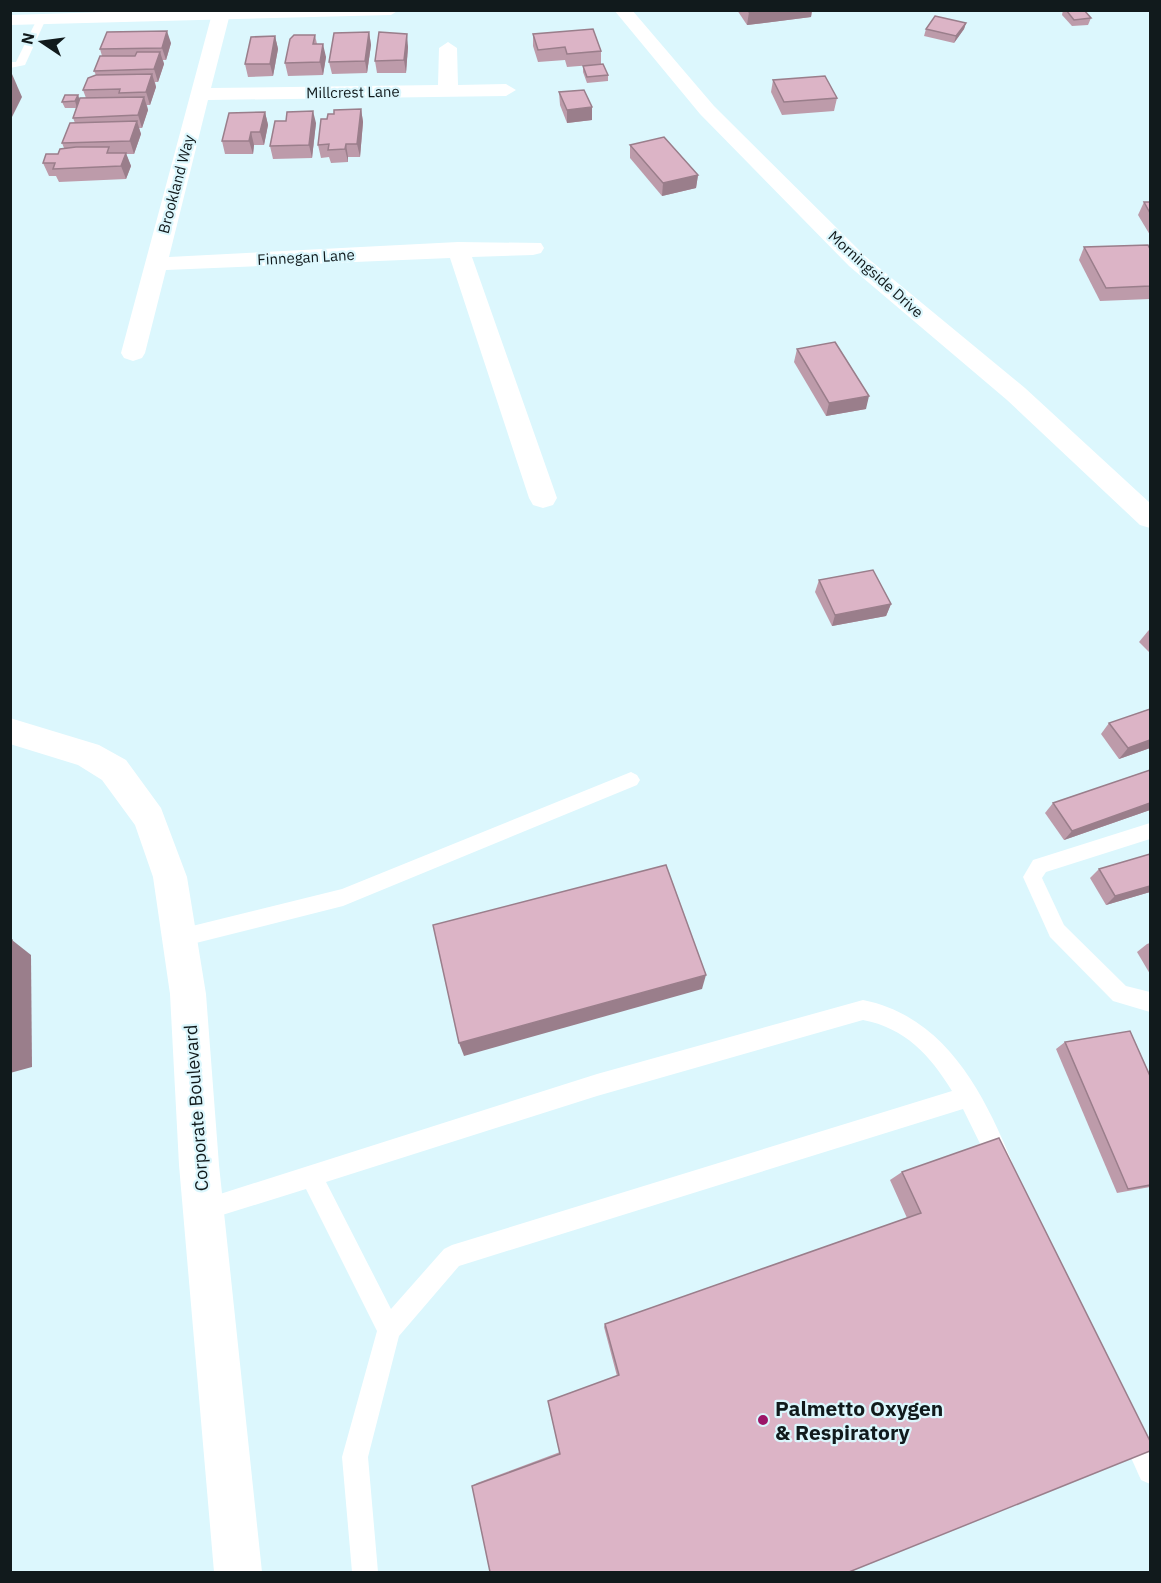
<svg xmlns="http://www.w3.org/2000/svg" width="1161" height="1583" font-family="'IBM Plex Sans',sans-serif">
<rect width="100%" height="100%" fill="#dcf7fd"/>
<g fill="none" stroke-linecap="round" stroke-linejoin="round">
<!-- lane -->
<g fill="#fff" fill-rule="evenodd">
<polygon points="38,17 46,19 25,65 10,68 10,62 16,62"/>
<polygon points="631,772 637,775 640,780 637,785 343,906 180,947 173,944 170,938 173,932 180,929 342,889"/>
<polygon points="1150,823 1150,839 1046,872 1042,878 1064,925 1126,986 1150,992 1150,1012 1113,1001 1050,937 1023,877 1033,860"/>
<path d="M863,1000C944,1016 983,1091 1012,1162L1009,1170L1001,1173L993,1170L963,1109L459,1266L399,1336L368,1457L378,1572H352L342,1457L377,1331L306,1189L203,1221L195,1218L192,1210L195,1202L597,1074ZM863,1020C905,1028 930,1055 952,1091L452,1245L444,1249L391,1309L326,1182L597,1096Z"/>
<polygon points="1132,1421 1141,1424 1150,1444 1150,1484 1141,1480 1120,1433 1123,1424"/>
</g>
<!-- street -->
<g fill="#fff" fill-rule="evenodd">
<polygon points="213,10 231,10 211,88 438,85 439,48 448,42 457,48 458,85 506,84 516,90 506,96 208,100 169,257 458,242 541,243 544,248 541,253 533,255 472,257 557,498 553,505 543,508 533,505 529,498 450,258 166,270 145,353 142,358 133,361 124,358 121,353"/>
<polygon points="614,10 632,10 714,106 865,256 1025,388 1150,503 1150,528 1140,525 1007,400 849,266 700,114"/>
<polygon points="10,718 99,745 126,760 161,808 187,877 206,994 219,1165 262,1572 214,1572 179,1165 170,994 153,877 135,825 102,780 78,765 10,744"/>
</g>
<!-- secondary -->
<polygon fill="#fff" fill-rule="evenodd" points="169,10 399,10 391,15 10,25 10,15"/>
</g>
<!-- wall -->
<g fill="#bd9baa">
<polygon points="737,10 812,10 811,17 747,25"/>
<polygon points="1063,10 1084,10 1091,18 1088,25 1072,26 1062,15"/>
<polygon points="966,23 964,29 954,43 924,36 926,29"/>
<polygon points="369,32 371,45 367,73 332,74 329,62"/>
<polygon points="533,34 601,51 601,64 608,75 608,81 587,83 583,72 583,66 592,65 567,67 565,60 538,62 533,46"/>
<polygon points="315,35 317,44 326,57 323,75 288,76 285,63"/>
<polygon points="275,36 278,49 273,76 248,77 245,64"/>
<polygon points="171,43 166,60 163,60 164,64 158,82 155,82 156,87 150,105 147,105 148,110 142,128 139,128 141,134 134,154 126,154 131,166 126,179 59,182 56,176 49,176 43,163 58,154 64,148 62,143 75,123 73,118 76,108 65,108 62,102 78,95 80,100 86,98 83,90 96,75 94,71 102,56 100,49"/>
<polygon points="408,47 406,73 377,73 375,61"/>
<polygon points="773,80 837,98 834,111 782,115 771,92"/>
<polygon points="559,92 592,107 592,120 567,123 560,105"/>
<polygon points="361,109 363,122 360,157 348,157 348,162 331,163 329,157 321,158 318,145 334,114"/>
<polygon points="265,112 268,125 264,145 254,145 253,154 225,154 222,141"/>
<polygon points="286,121 316,123 312,158 273,159 270,146"/>
<polygon points="630,145 698,175 696,188 662,196 630,158"/>
<polygon points="1144,202 1150,202 1150,235 1138,215"/>
<polygon points="1084,247 1150,249 1150,299 1100,301 1079,260"/>
<polygon points="797,349 866,409 826,416 794,362"/>
<polygon points="819,580 891,604 886,616 832,626 815,592"/>
<polygon points="1150,629 1150,653 1139,642 1148,631"/>
<polygon points="1109,723 1150,748 1119,759 1101,734"/>
<polygon points="1150,770 1150,810 1064,840 1045,813 1053,803"/>
<polygon points="1099,869 1150,892 1106,905 1090,878"/>
<polygon points="1150,943 1150,974 1137,952 1147,944"/>
<polygon points="1065,1042 1150,1076 1150,1187 1117,1193 1056,1049"/>
<polygon points="902,1172 1150,1441 472,1486 477,1483 560,1452 617,1376 604,1327 605,1324 907,1218 890,1180"/>
</g>
<!-- shaded-wall -->
<g fill="#9a7e8b">
<polygon points="762,10 812,10 811,17 747,25 749,12"/>
<polygon points="966,23 964,29 954,43 956,36"/>
<polygon points="167,31 171,43 166,60 162,48"/>
<polygon points="369,32 371,45 367,73 365,61"/>
<polygon points="407,34 408,47 406,73 404,60"/>
<polygon points="275,36 278,49 273,76 270,64"/>
<polygon points="323,44 326,57 323,75 320,62"/>
<polygon points="160,52 164,64 158,82 154,69"/>
<polygon points="12,74 22,97 10,121 10,77"/>
<polygon points="152,74 156,87 150,105 146,92"/>
<polygon points="78,95 80,102 77,108 75,101"/>
<polygon points="144,97 148,110 142,128 138,115"/>
<polygon points="592,107 592,120 567,123 567,110"/>
<polygon points="361,109 363,122 360,157 357,144"/>
<polygon points="313,111 316,123 312,158 309,145"/>
<polygon points="265,112 268,125 264,145 260,132"/>
<polygon points="137,121 141,134 134,154 130,141"/>
<polygon points="251,132 254,145 253,154 249,141"/>
<polygon points="346,144 348,157 348,162 345,149"/>
<polygon points="126,153 131,166 126,179 121,166"/>
<polygon points="698,175 696,188 662,196 663,183"/>
<polygon points="869,396 866,409 826,416 829,403"/>
<polygon points="891,604 886,616 832,626 835,615"/>
<polygon points="1150,740 1150,748 1119,759 1128,748"/>
<polygon points="1150,803 1150,810 1064,840 1072,831"/>
<polygon points="1150,886 1150,892 1106,905 1115,896"/>
<polygon points="12,940 31,955 32,1067 10,1073"/>
<polygon points="706,975 702,989 464,1056 459,1043"/>
</g>
<!-- building -->
<g fill="#dcb4c6" stroke="#9a7e8b" stroke-width="1.5">
<polygon points="747,10 762,10 749,12"/>
<polygon points="1066,10 1084,10 1091,18 1074,20"/>
<polygon points="935,16 966,23 956,36 926,29"/>
<polygon points="593,29 601,51 567,54 565,47 538,50 533,34"/>
<polygon points="167,31 162,48 100,49 107,32"/>
<polygon points="369,32 365,61 329,62 334,33"/>
<polygon points="379,32 407,34 404,60 375,61"/>
<polygon points="294,35 315,35 313,44 323,44 320,62 285,63 290,39"/>
<polygon points="275,36 270,64 245,64 251,37"/>
<polygon points="137,52 160,52 154,69 94,71 100,56 135,56"/>
<polygon points="603,64 608,75 587,77 583,66"/>
<polygon points="152,74 146,92 119,93 120,89 83,90 88,78 96,75"/>
<polygon points="825,76 837,98 784,102 773,80"/>
<polygon points="584,90 592,107 567,110 559,92"/>
<polygon points="65,95 78,95 75,101 62,102"/>
<polygon points="144,97 138,115 73,118 80,98"/>
<polygon points="361,109 357,144 346,144 345,149 328,150 329,144 318,145 321,119 327,119 328,114 334,114 334,110"/>
<polygon points="313,111 309,145 270,146 275,121 286,121 287,112"/>
<polygon points="265,112 260,132 251,132 249,141 222,141 229,113"/>
<polygon points="137,121 130,141 62,143 70,123"/>
<polygon points="664,137 698,175 663,183 630,145"/>
<polygon points="76,147 109,147 107,153 126,153 121,166 53,169 55,163 43,163 46,154 58,154 60,149"/>
<polygon points="1144,202 1150,202 1150,213"/>
<polygon points="1148,245 1150,249 1150,286 1106,288 1084,247"/>
<polygon points="835,342 869,396 829,403 797,349"/>
<polygon points="873,570 891,604 835,615 819,580"/>
<polygon points="1150,709 1150,740 1128,748 1109,723"/>
<polygon points="1150,770 1150,803 1072,831 1053,803"/>
<polygon points="1150,854 1150,886 1115,896 1099,869"/>
<polygon points="666,865 706,975 459,1043 433,925"/>
<rect x="10" y="940" width="2" height="115"/>
<polygon points="1130,1031 1150,1076 1150,1185 1128,1189 1065,1042"/>
<polygon points="999,1138 1150,1441 1150,1451 849,1572 490,1572 472,1486 560,1454 548,1401 619,1375 605,1324 921,1213 902,1172"/>
</g>
<!-- markers -->
<circle fill="#9b1568" stroke="#dcf7fd" stroke-width="2" cx="763" cy="1420" r="6"/>
<g text-anchor="middle" dominant-baseline="central" stroke-width="4.5" stroke-linejoin="round" paint-order="stroke">
<!-- far-street labels -->
<g font-size="15" fill="#111a1c" stroke="#dcf7fd">
<text transform="translate(353 92) rotate(-1)">Millcrest Lane</text>
<text transform="translate(176 184) rotate(-75)">Brookland Way</text>
<text transform="translate(306 257) rotate(-3)">Finnegan Lane</text>
<text transform="translate(876 274) rotate(42)">Morningside Drive</text>
</g>
<!-- street labels -->
<g font-size="18" fill="#111a1c" stroke="#dcf7fd">
<text transform="translate(196 1108) rotate(-94)">Corporate Boulevard</text>
</g>
<!-- near-poi labels -->
<g font-size="21" font-weight="bold" fill="#111a1c" stroke="#dcf7fd" text-anchor="start">
<text x="775" y="1408">Palmetto Oxygen<tspan x="775" dy="24">&amp; Respiratory</tspan></text>
</g>
</g>
<!-- border -->
<rect width="1161" height="1583" fill="none" stroke="#111a1c" stroke-width="24"/>
<!-- north arrow -->
<g transform="translate(42 42) rotate(283)" stroke="#dcf7fd" stroke-width="4.5" paint-order="stroke">
<path d="M0-4.5L10 22L0 15L-10 22Z" fill="#111a1c"/>
<text y="-9" font-size="16" font-weight="bold" text-anchor="middle" fill="#111a1c">N</text>
</g>
</svg>
